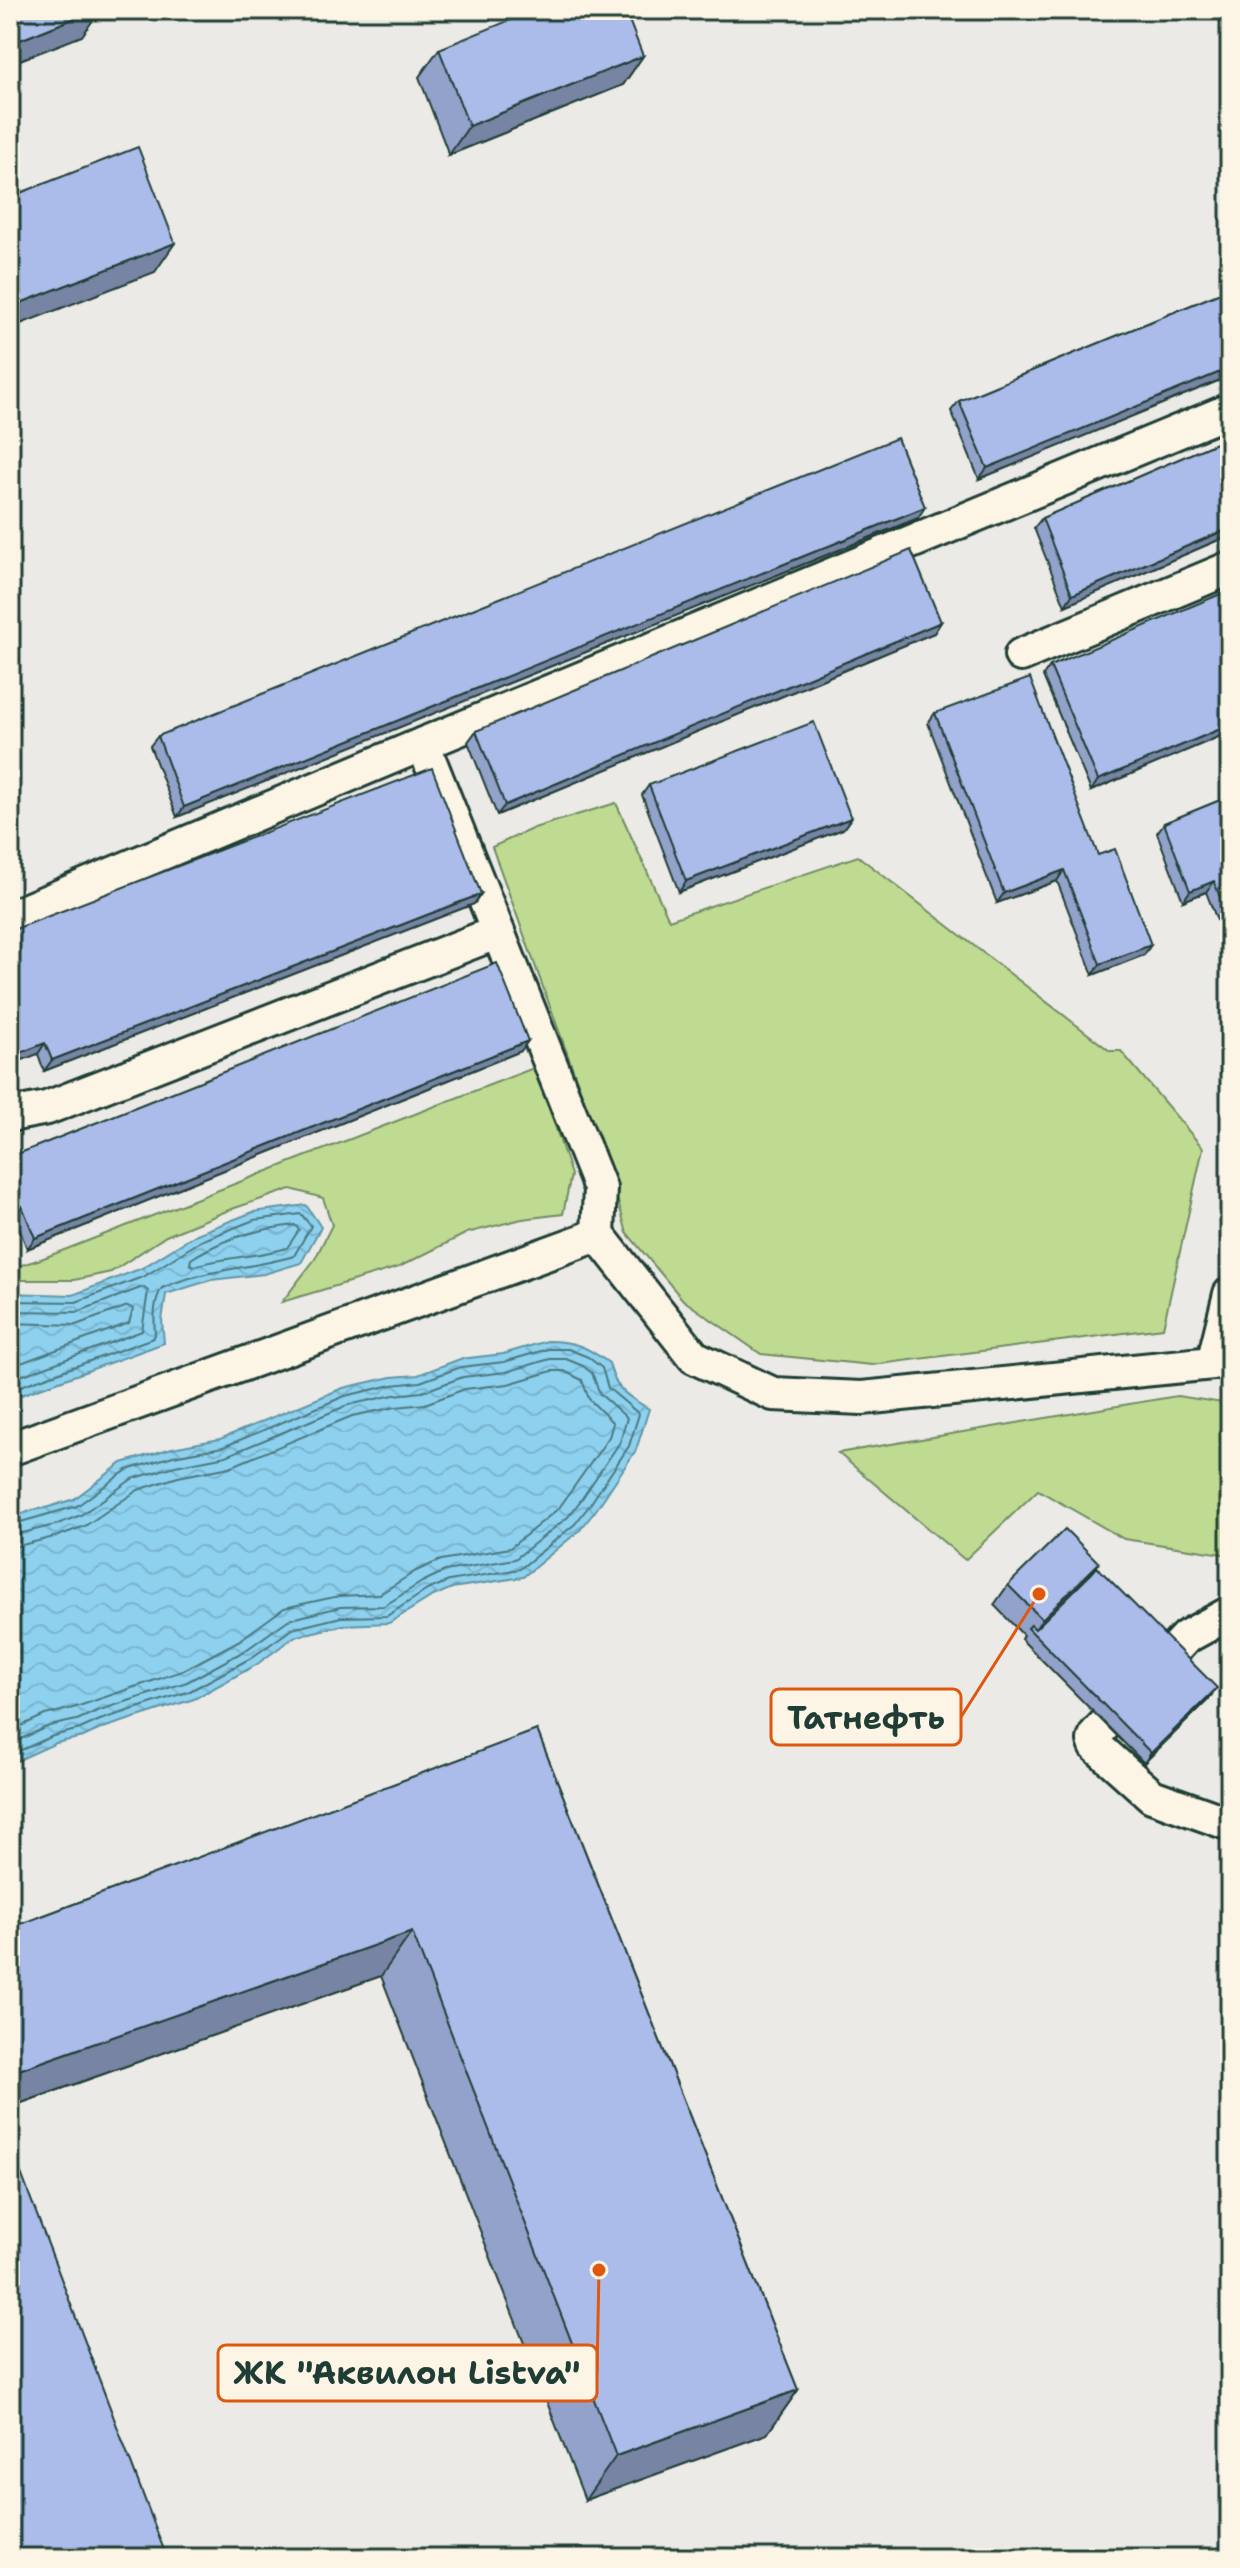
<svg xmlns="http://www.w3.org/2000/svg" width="1240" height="2568" font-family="'Shantell Sans',sans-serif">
<defs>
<pattern id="water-waves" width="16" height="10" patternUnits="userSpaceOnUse" patternTransform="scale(2)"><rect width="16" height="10" fill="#8dd1ef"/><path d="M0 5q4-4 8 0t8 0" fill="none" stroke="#79b4ce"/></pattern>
</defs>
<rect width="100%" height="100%" fill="#eceae6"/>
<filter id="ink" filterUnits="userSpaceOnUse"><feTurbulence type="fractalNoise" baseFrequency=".0125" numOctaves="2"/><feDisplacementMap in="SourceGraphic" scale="16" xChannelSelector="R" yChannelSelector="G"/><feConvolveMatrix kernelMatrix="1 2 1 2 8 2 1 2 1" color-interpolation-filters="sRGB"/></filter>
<g filter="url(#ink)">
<!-- green -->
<g fill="#bfdb92" stroke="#6f8c63" stroke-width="2">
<polygon points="616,803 669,920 858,856 1110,1051 1121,1051 1203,1148 1163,1328 872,1365 761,1354 683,1300 627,1233 606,1160 492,847 534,828"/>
<polygon points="536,1067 571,1175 563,1214 522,1219 467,1233 399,1267 282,1302 315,1259 332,1225 323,1198 291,1189 229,1210 166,1236 111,1272 74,1280 10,1280 10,1259 15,1267 41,1259"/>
<polygon points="1177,1396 1230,1404 1230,1555 1124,1539 1038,1490 965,1560 838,1453"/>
</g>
<!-- water -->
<g fill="url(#water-waves)" stroke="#6196a4" stroke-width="2">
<polygon points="306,1205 321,1227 301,1263 264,1274 211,1280 166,1294 162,1320 164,1343 10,1399 10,1293 73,1295 142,1268 197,1234 253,1212"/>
<path d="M547,1341C575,1341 587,1347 609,1363C616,1391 626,1395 649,1409L636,1450L596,1510L580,1530L523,1577L452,1588L431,1597L389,1623L343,1625L294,1637L256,1665L194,1699L103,1728L83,1737L56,1743L10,1764V1519L25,1512L49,1507L74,1499L122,1463L172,1448L220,1439L343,1388L391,1377L418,1375L460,1359L503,1354Z"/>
</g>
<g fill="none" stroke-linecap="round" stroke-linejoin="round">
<!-- shore -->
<g stroke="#4b787f" stroke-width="2">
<path d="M295,1225L299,1230L287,1248C257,1257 224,1257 194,1266L190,1264L191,1259C223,1238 257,1229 295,1225Z"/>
<path d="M10,1301L76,1302L145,1276L201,1241L254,1220L301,1214L311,1226L294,1256C250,1269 204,1269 162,1288C153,1301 154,1320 155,1335L153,1338L10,1390"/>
<polyline points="10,1311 77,1312 143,1287 148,1291 142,1331 10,1380"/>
<polyline points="10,1323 76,1325 128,1306 133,1309 129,1323 10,1367"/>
<polyline points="10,1525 77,1506 127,1470 173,1456 223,1447 345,1396 392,1385 420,1382 461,1367 504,1362 548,1349 568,1349 588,1357 602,1368 608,1388 639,1414 629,1446 589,1506 575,1524 520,1569 449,1581 427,1590 387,1616 341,1617 292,1629 251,1658 190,1691 100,1720 80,1729 53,1736 10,1755"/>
<polyline points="10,1536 55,1525 81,1515 132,1479 175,1466 226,1456 348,1405 394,1395 422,1392 463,1377 506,1372 550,1359 566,1359 583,1366 592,1373 600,1394 627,1418 620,1442 581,1500 568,1517 515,1559 445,1571 422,1582 384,1606 340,1607 288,1620 246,1650 187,1682 97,1711 77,1720 49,1726 10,1744"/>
<polyline points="10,1548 58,1536 85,1526 138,1490 178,1477 230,1467 352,1416 396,1407 425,1404 465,1389 508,1384 552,1371 564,1371 582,1380 589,1399 613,1423 609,1437 559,1508 510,1548 441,1560 416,1571 380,1594 339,1596 284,1608 240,1640 182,1671 73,1708 45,1715 10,1731"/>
</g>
<!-- lane casing -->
<g stroke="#1f3d34" stroke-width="38">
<g id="lane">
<polyline points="1021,655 1230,568"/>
<polyline points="423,744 1230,410"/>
<polyline points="10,917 423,744 600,1188 598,1235"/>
<polyline points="10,1115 47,1108 498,932"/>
<polyline points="10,1449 598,1235 694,1357 773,1394 862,1398 1213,1363 1230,1294"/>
<polyline points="1230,1613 1186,1637 1096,1734 1094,1740 1096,1746 1152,1796 1230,1824"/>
</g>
</g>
<!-- lane -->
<use href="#lane" stroke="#fcf5e5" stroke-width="32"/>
</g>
<!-- wall -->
<g fill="#93a2ca" stroke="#1f3d34" stroke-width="2">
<polygon points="439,49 643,56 623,85 449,155 419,77"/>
<polygon points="1230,289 1230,376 979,479 951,411 959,401"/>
<polygon points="1230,437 1230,535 1065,606 1034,528 1042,518"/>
<polygon points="918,518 177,817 150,746 158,736"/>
<polygon points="941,622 934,633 497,815 468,742 476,731"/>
<polygon points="1050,666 1230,732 1091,791 1043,676"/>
<polygon points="935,713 1098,855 1144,955 1093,975 1057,881 997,903 928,723"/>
<polygon points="649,785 851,818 843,829 679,892 642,795"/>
<polygon points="1230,796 1230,933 1223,936 1206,892 1183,901 1157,833 1164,823"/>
<polygon points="481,894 474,904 44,1071 38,1054 10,931"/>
<polygon points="521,1051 27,1249 15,1217 10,1157"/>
<polygon points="1097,1567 1209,1699 1144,1763 1021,1639 1023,1635 994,1605 1008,1585"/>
<polygon points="537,1730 798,2390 767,2434 585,2500 381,1976 10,2107 10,1928"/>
</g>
<!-- shaded-wall -->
<g fill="#7884a4" stroke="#1f3d34" stroke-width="2">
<polygon points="95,10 100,10 82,36 10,64 10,44"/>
<polygon points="643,56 623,85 449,155 469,126"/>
<polygon points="175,243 155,272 10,328 10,307"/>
<polygon points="1230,368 1230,376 979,479 987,468"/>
<polygon points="925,507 918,518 177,817 184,807"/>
<polygon points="1230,528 1230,535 1065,606 1072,595"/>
<polygon points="941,622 934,633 497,815 505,805"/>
<polygon points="1230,725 1230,732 1091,791 1098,780"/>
<polygon points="851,818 843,829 679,892 686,881"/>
<polygon points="1064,870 1057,881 997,903 1004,893"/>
<polygon points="1214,881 1206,892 1183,901 1190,891"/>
<polygon points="481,894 474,904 44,1071 52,1060"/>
<polygon points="1230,925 1230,933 1223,936"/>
<polygon points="1151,945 1144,955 1093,975 1100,964"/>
<polygon points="528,1041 521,1051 27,1249 35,1238"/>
<polygon points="45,1043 38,1054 10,1065 10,1057"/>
<polygon points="22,1206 15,1217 10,1219 10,1211"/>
<polygon points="1099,1563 1085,1584 1033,1633 1042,1619"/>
<polygon points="1217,1688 1209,1699 1144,1763 1151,1753"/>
<polygon points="412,1932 381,1976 10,2107 10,2073"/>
<polygon points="798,2390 767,2434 585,2500 616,2456"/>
</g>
<!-- building -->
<g fill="#abbceb" stroke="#1f3d34" stroke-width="2">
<polygon points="10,10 95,10 10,44"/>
<polygon points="535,10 625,10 643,56 469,126 439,49"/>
<polygon points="138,147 175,243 10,307 10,197"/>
<polygon points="1230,289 1230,368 987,468 959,401"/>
<polygon points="1230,437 1230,528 1072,595 1042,518"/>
<polygon points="897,438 925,507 184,807 158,736"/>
<polygon points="911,550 941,622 505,805 476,731"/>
<polygon points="1230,590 1230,725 1098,780 1050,666"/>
<polygon points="1030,678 1098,855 1115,849 1151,945 1100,964 1064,870 1004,893 935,713"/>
<polygon points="814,722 851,818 686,881 649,785"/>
<polygon points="432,768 481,894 52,1060 45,1043 10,1057 10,931"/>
<polygon points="1230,796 1230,925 1214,881 1190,891 1164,823"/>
<polygon points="497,963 528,1041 35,1238 22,1206 10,1211 10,1157"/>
<polygon points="1065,1529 1099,1563 1042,1619 1008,1585"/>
<polygon points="1097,1567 1217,1688 1151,1753 1028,1628 1031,1625 1035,1629 1092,1573"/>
<polygon points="537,1730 798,2390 616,2456 412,1932 10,2073 10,1928"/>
<polygon points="10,2144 167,2558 10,2558"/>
</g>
</g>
<!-- callouts -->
<path fill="none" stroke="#de580e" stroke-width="3" d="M1039 1594L961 1717M599 2270L597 2373"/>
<g fill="#de580e" stroke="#fcf5e5" stroke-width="3">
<circle cx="1039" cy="1594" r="8"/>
<circle cx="599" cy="2270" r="8"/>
</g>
<g fill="#fcf5e5" stroke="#de580e" stroke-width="3">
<rect x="771" y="1689" width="190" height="56" rx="8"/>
<rect x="218" y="2345" width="379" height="56" rx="8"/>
</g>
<g font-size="32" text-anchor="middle" font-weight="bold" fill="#1f3d34">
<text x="866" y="1729">Татнефть</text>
<text x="407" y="2384">ЖК "Аквилон Listva"</text>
</g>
<!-- margin -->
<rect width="1240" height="2568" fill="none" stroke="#fcf5e5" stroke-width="40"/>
<rect x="20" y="20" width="1200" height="2528" fill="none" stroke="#1f3d34" stroke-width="3" filter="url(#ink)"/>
</svg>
